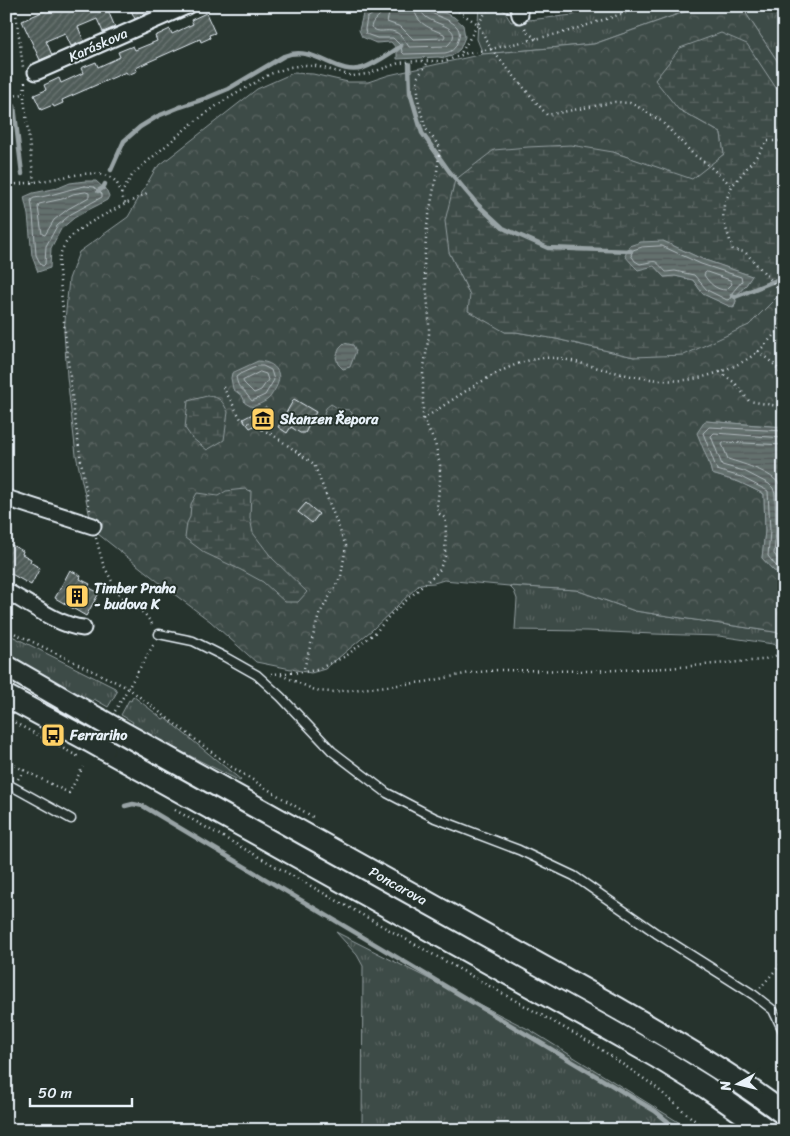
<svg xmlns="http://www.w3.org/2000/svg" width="790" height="1136" font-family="Sriracha,sans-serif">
<defs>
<pattern id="grass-tufts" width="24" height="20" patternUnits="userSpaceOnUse" patternTransform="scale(1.25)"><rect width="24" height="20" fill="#3e4b47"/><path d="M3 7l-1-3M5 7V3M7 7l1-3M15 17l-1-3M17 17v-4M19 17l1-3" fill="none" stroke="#5a6562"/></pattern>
<pattern id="forest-crowns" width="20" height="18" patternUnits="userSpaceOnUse" patternTransform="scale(1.25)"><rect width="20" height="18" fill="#3e4b47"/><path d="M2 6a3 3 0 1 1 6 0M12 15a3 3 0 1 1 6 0" fill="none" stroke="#5a6562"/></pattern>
<pattern id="wetland-marsh" width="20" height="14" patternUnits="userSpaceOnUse" patternTransform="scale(1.25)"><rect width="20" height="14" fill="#3e4b47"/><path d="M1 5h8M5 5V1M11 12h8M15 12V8" fill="none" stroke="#5a6562"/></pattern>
<pattern id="water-rules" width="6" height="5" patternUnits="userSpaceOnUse" patternTransform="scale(1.25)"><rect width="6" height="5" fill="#636f6d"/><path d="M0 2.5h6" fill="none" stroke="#535a5a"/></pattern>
<pattern id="building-hatch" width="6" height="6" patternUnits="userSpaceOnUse" patternTransform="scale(1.25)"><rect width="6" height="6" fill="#505c59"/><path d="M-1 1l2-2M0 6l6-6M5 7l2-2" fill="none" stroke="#697472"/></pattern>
</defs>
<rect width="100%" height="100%" fill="#26332d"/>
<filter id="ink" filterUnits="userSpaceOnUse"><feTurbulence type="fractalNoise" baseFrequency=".02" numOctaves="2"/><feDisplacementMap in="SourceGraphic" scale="10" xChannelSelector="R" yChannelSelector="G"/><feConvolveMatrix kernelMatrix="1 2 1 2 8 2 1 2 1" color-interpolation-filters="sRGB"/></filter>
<g filter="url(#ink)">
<!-- grass -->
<g fill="url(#grass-tufts)" stroke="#939ea0">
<polygon points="479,6 501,6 511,22 573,15 593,6 701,6 594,44 483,54 477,39"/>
<polygon points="741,6 784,6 784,71"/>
<polygon points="509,586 576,590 635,611 781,633 784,638 784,648 773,644 719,636 654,634 587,631 515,630 517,599 514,591"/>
<polygon points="6,633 115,688 117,692 108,707 94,699 92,704 6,656"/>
<polygon points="133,696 163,719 165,718 241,780 240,781 131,726 133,722 121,715 129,700 131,701"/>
<polygon points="336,932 530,1030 680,1123 689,1130 362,1130 363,966 357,955"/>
</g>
<!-- forest -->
<polygon fill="url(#forest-crowns)" stroke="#939ea0" points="701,6 741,6 784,71 784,100 746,44 678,109 721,133 724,154 692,180 613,152 449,252 470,295 505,332 516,332 556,339 634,357 749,325 784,290 784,427 706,421 709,463 712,474 739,482 764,494 765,531 762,558 774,571 784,572 784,638 781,633 635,611 576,590 509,586 444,580 434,583 420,584 372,630 325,669 311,673 256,662 210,621 170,591 93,530 76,455 67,377 64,331 69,279 79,252 128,217 156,168 257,89 293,73 313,74 348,82 368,82 389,75 483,54 594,44"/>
<!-- wetland -->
<g fill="url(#wetland-marsh)" stroke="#939ea0" fill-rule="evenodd">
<path d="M721,33L747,44L784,100V290L749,325L684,355L634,357L556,339L516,332H505L468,311L470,295L449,252L445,221L455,180L494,150L528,147L571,145L613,152L692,179L724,154L721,133L678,109L655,80L680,48ZM663,241L702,259L751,276L746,285L735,297L736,301L734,308L703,294L693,280L675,276L664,277L654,266Z"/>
<path d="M207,396C221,397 222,401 228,412L224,440L207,450L192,438L185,428L188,401Z"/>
<polygon points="331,404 339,409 349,410 352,413 352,416 348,419 333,423 327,420 324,413 326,408"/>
<polygon points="245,489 251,491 250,518 253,533 272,558 307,592 298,602 285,602 263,582 241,570 205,553 185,538 187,523 190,517 191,504 197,493 218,496 226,491"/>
</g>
<!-- water -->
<g fill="url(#water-rules)" stroke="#98a3a5">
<polygon points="377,6 428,6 454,17 463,25 465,37 460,49 452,56 445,58 438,57 397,59 397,49 391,42 376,43 362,37 359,30 363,14"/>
<polygon points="85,181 96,181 107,191 109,196 107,200 98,205 88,210 74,218 61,229 51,248 50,268 38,272 32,256 28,215 24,197 33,193 58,188 70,183"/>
<polygon points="663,241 702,259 752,276 746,285 735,297 736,301 733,308 703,294 693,280 675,276 664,277 654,266 638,270 632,264 625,256 629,246 641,242"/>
<polygon points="344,343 353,345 356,351 350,367 343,369 338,364 336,357 340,347"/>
<path d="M258,361C276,362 285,374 274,391C272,394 270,398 267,400C263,403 257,405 252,407L245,403L243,397L233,389L231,378L232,373Z"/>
<polygon points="705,421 784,427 784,572 774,571 762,558 765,531 764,494 739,482 712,474 709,463 697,433"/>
</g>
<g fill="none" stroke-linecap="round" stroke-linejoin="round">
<!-- shore -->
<g stroke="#b3bdc0" stroke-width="1">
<path d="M377,6L376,12L367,18L365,29L366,34L377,38H393L401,46L402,52L404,54L445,53C451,52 455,49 457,43C467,22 443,20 430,12L428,10V6"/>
<path d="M383,6C383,18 373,17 371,27C379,35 386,28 395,32C401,34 406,42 409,47L447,46C467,27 435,25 426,17C422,14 421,11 421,6"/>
<path d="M391,6L387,22L401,27L413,39L444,38L445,36L444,34C430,28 415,24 414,6"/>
<path d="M85,186L94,187L102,194V197L71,214L57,226L46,246L45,264L43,266L41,265L36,255L33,214L31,200L34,198C52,196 68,189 85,186Z"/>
<polygon points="86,192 89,193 89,197 68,209 54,220 45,235 42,234 38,207 39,204 62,199 73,194"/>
<path d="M662,246L701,264L741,277L742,281L731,294L730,299L727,300L707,290L694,275L675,271L666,272C653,258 658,261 640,264L635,261L631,255L633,250L642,247Z"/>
<path d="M707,272L730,280L732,284L726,290C716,290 709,283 704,275L705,273Z"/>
<path d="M258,366H263L271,370L274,380L265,395L252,401C250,399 249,397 247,395C241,386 239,391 236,377L240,374Z"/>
<polygon points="260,372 266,374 268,380 261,390 254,393 244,383 243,381"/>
<polyline points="784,431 709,427 703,433 717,470 741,477 768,491 770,531 768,556 776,566 784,567"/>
<polyline points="784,438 714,433 711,436 722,465 744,471 769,484 773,488 775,494 776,531 774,554 779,560 784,561"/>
<path d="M784,445L725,442L722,444L728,459C743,464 778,473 782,490C785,501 783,514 784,526"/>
</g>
<!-- stream -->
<g stroke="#98a3a5" stroke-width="4.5">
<polyline points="409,64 410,92 422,133 449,171 477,204 503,228 548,248 631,251"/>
<polyline points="14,106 22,174"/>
<path d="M111,170L124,141L140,127L158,116L180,107L204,99L228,89L284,56C315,44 337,77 363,68C373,65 387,55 397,49L401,46"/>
<polyline points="98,191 103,188 105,184"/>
<polyline points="732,295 735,297 784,277"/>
<polyline points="125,806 133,804 143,806 655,1111 678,1130"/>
</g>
</g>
<!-- building -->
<g fill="url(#building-hatch)" stroke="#e8f1f8">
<polygon points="55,6 106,6 115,27 103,32 97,19 78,27 84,41 71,46 65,33 46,41 52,55 40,60 22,21"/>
<polygon points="129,6 144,6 147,13 135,19"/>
<polygon points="206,13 215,33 209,35 210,38 201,42 200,39 146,63 136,68 137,71 128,75 126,72 62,100 63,103 54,107 53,105 41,110 34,95 46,90 44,85 59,78 61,83 83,73 81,68 96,62 98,67 120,57 118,52 133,46 135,50 157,41 155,36 170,29 172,34 193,24 191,20"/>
<polygon points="294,399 316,412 305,433 300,433 291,427 287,433 278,427"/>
<polygon points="266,407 272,417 250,428 243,419"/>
<polygon points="306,503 319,514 312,523 298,512"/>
<polygon points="6,542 23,551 22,554 31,559 30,562 40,568 31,585 6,571"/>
<polygon points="70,570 81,576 80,579 90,584 88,587 99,593 86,616 55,598"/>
</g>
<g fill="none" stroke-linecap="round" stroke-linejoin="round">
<!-- lane casing -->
<g stroke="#e8f1f8" stroke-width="11">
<g id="lane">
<polyline points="159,634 193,641 225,657 257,675 281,697 332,751 387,793 435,818 519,850 574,876 656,933 754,995 773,1010 784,1033"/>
<polyline points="6,783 71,819"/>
</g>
</g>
<!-- street casing -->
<g stroke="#e8f1f8" stroke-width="19">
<g id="street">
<polyline points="518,6 520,15"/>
<polyline points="36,72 187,6"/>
<polyline points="6,498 93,526"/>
<path d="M6,591C28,603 60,626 83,628"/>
</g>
</g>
<!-- secondary casing -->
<g stroke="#e8f1f8" stroke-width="25">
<g id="secondary">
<polyline points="6,666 100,720"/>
<polyline points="6,696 88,740"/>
<path d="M116,729L617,1008C674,1041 732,1074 784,1114"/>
<polyline points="104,749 606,1028 657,1057 707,1088 767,1130"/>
</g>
</g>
<!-- path -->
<g stroke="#e8f1f8" stroke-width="2.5" stroke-dasharray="1 4" stroke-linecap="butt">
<polyline points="15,6 23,67"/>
<polyline points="450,6 478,24 460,55"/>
<polyline points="490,6 478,24 491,49 547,115 615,102 630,103 640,108 661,121 693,154 706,163 732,186"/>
<polyline points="771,6 784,25"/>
<polyline points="525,28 528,33 537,39"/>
<polyline points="25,82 24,98 34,182"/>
<polyline points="6,97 24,94"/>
<polyline points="784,141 767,141 760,152 732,186 724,205 723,219 733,250 745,252 772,281 784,298"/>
<path d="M6,185C18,184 30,183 41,181C60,179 97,166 114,180C120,185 122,197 125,204"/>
<polyline points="121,194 133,174 190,125 222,102 270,74 290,67 305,65 316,66 353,76 367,74 399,63 416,61 446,61 467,53 491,49 566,32 646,6"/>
<polyline points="758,351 776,366 784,379"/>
<polyline points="720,372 735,383 749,401 784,407"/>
<polyline points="223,387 241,419 273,435 314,464 346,546 341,576 319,615 303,672"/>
<path d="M423,419C455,399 506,360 544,358C562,356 588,366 607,370C632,377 659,382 685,380C703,379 734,368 749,358C763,350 773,335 784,323"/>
<path d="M90,510C74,432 67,351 59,271C56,238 84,226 108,213C121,206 134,200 147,193"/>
<polyline points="96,538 103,564 117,591 122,598 130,604 145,614 154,627"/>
<polyline points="6,629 128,688 230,766 313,817 312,819"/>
<polyline points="271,674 303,672 316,670 346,656 376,632 390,615 439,571 445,556 446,523 445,518 438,513 437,507 440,480 440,465 435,443 423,419 423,374 429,334 429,316 424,265 427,226 437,171 440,147 426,129 419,106 417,78 429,61"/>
<polyline points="281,675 317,691 332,692 425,682 470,673 498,670 591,671 668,668 762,660 784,653"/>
<polyline points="115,711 155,642"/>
<polyline points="6,718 79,757"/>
<polyline points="6,761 69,793 83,767"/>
<polyline points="18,779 24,770"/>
<polyline points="175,810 593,1044 653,1085 706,1130"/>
<polyline points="760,988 781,964 784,958"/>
</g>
<!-- lane -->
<use href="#lane" stroke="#26332d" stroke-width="8"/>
<!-- street -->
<use href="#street" stroke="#26332d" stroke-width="15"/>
<!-- secondary -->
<use href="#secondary" stroke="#26332d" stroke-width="21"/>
<!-- secondary-bridge casing -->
<g stroke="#e8f1f8" stroke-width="25" stroke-linecap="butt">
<g id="secondary-bridge">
<polyline points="100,720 116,729"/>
<polyline points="88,740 104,749"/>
</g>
</g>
<!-- secondary-bridge -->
<use href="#secondary-bridge" stroke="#26332d" stroke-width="21"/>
</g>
</g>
<!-- icons -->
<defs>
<g id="museum-square" transform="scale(1.25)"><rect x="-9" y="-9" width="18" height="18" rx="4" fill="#ffd166" stroke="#26332d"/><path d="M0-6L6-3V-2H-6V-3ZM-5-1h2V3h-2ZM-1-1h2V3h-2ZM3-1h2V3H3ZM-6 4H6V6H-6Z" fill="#111"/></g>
<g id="building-square" transform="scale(1.25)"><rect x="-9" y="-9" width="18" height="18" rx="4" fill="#ffd166" stroke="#26332d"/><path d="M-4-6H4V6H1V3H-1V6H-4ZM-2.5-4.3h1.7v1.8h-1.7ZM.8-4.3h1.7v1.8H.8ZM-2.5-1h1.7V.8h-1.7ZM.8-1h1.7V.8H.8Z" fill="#111"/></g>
<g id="bus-square" transform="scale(1.25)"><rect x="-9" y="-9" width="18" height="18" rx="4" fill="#ffd166" stroke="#26332d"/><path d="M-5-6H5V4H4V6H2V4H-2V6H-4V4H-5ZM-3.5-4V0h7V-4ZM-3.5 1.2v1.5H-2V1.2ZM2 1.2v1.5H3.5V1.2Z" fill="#111"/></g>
</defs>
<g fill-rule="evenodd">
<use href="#museum-square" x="263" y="419"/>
<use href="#building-square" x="77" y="596"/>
<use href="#bus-square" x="53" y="735"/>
</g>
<g text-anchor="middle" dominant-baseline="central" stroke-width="4" stroke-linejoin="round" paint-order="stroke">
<!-- street labels -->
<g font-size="14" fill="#e8f1f8" stroke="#26332d">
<text transform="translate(98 45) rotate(-24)">Karáskova</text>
<text transform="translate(398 886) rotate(29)">Poncarova</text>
</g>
<!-- poi labels -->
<g font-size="14" font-weight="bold" fill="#e8f1f8" stroke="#26332d" text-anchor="start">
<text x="280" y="419">Skanzen Řepora</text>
<text x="94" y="588">Timber Praha<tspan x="94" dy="16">- budova K</tspan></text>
<text x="70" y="735">Ferrariho</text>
</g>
</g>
<!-- margin -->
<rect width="790" height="1136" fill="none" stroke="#26332d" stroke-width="25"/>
<rect x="12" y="12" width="765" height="1111" fill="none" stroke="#e8f1f8" stroke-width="2" filter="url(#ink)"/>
<!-- north arrow -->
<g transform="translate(738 1084) rotate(262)" stroke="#26332d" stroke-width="4" paint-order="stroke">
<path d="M0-4L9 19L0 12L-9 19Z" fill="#e8f1f8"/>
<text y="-8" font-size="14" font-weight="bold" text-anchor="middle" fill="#e8f1f8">N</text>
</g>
<!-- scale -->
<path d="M30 1098v8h102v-8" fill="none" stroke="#e8f1f8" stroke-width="2.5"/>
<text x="38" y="1098" font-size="15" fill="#e8f1f8" stroke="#26332d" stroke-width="4" paint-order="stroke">50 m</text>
</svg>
